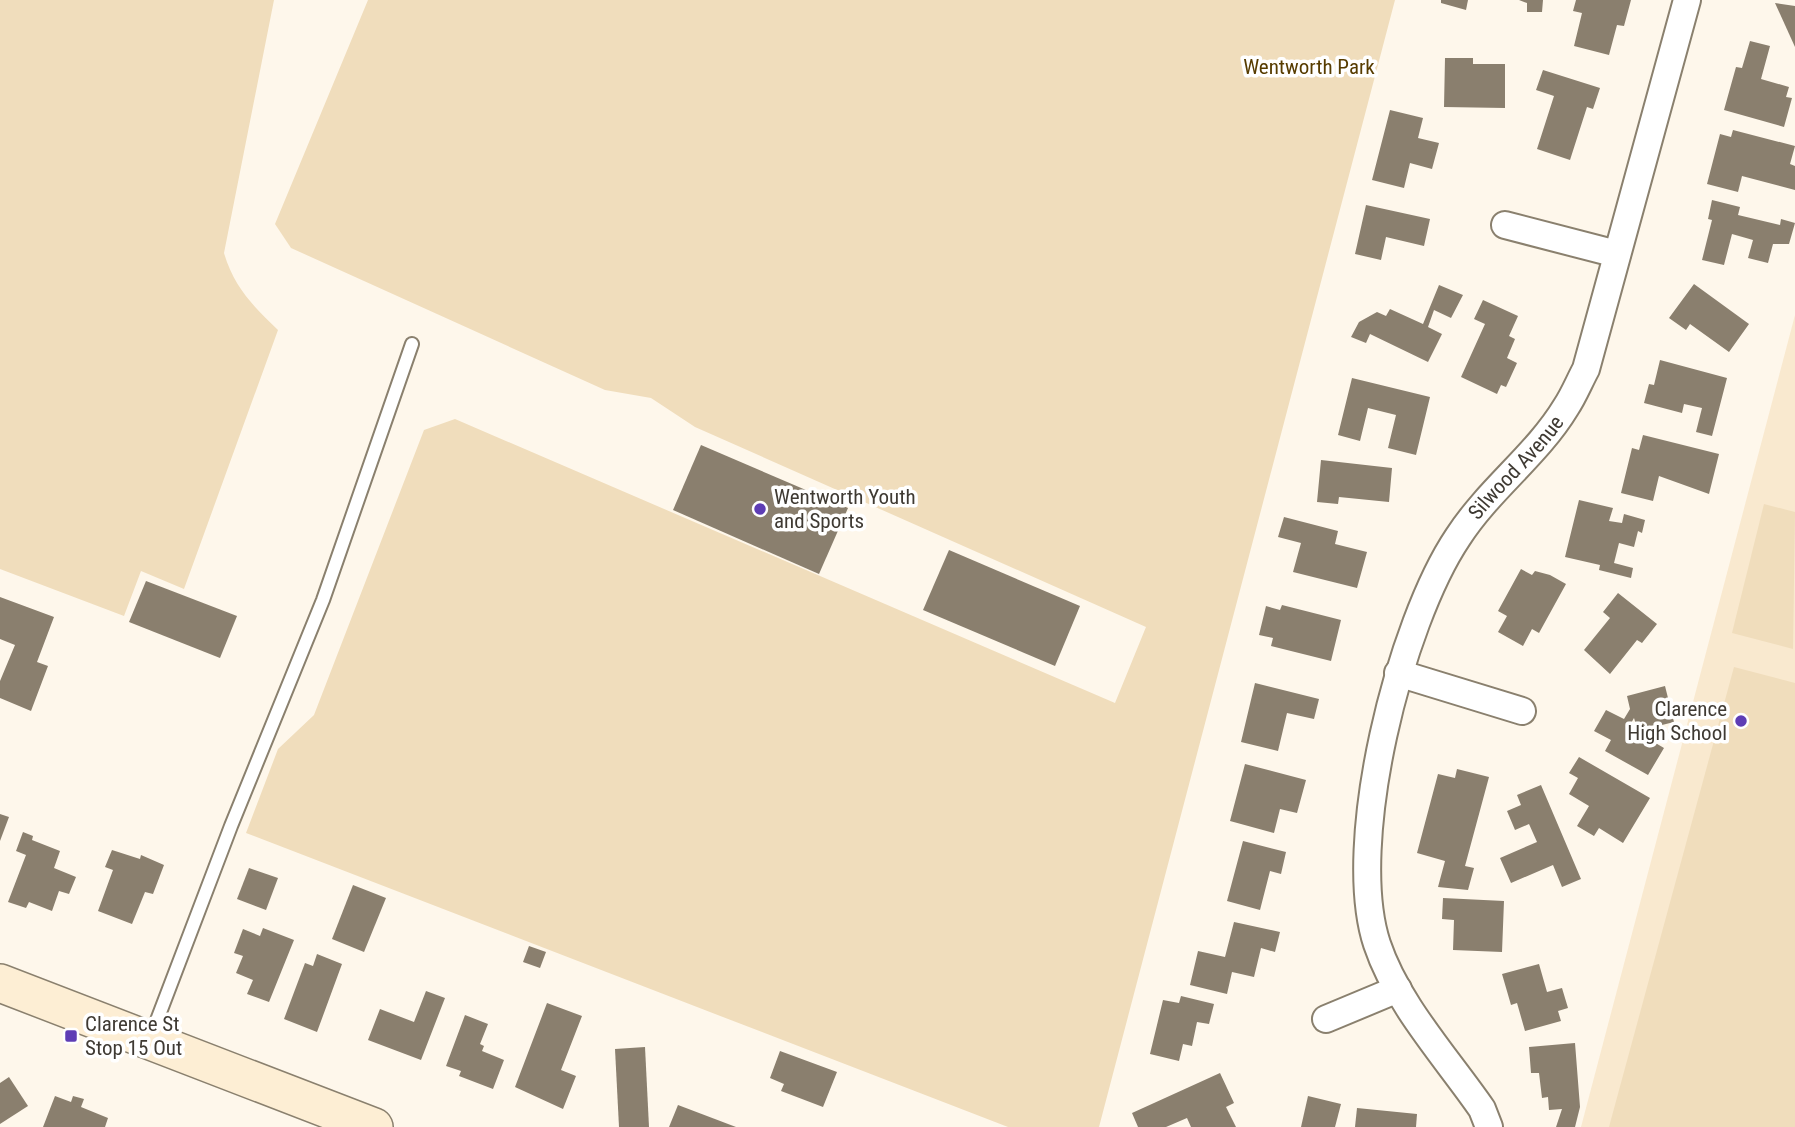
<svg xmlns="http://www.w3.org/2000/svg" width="1795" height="1127" font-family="'Roboto Condensed',sans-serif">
<rect width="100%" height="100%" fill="#fef7eb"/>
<!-- built -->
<polygon fill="#f9e9cf" points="1795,315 1795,1127 1581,1127"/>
<!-- green -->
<g fill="#f0ddbc">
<path d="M0,0H274L224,253C234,287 253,306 278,330L184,589L141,571L124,616L0,569Z"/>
<polygon points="368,0 1395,0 1099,1127 1008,1127 246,833 278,749 314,715 424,430 455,419 1115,703 1146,627 695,427 651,398 605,390 291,248 275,224"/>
<polygon points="1764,504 1795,512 1793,649 1732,633"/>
<polygon points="1734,667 1795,683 1795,1127 1609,1127"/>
</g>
<!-- building -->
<g fill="#8a7f6e">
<polygon points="1441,0 1468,0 1466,10 1441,3"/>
<polygon points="1519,0 1543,0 1542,12 1527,12 1527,3"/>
<polygon points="1576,0 1631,0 1624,26 1617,25 1609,55 1574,46 1582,13 1573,11"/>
<polygon points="1775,3 1795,6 1795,47"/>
<polygon points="1750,41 1770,46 1761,79 1789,87 1786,97 1792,98 1784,127 1724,110 1736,67 1742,68"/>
<polygon points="1445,58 1473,58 1473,64 1505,64 1505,108 1444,107"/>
<polygon points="1543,70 1600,88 1593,109 1587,107 1570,160 1537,149 1554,96 1536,90"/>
<polygon points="1390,110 1423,118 1418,138 1439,143 1432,169 1410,163 1404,188 1372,180"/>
<polygon points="1733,130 1795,146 1790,164 1795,166 1795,190 1742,176 1738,192 1707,184 1720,134 1731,137"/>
<polygon points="1712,200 1740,207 1738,215 1780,225 1781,219 1795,223 1789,244 1773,244 1768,263 1748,258 1753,240 1732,234 1724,265 1702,260 1712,220 1708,219"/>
<polygon points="1366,205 1430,219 1424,246 1386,237 1381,260 1355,254"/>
<polygon points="1694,284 1749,324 1729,352 1690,324 1686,330 1669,318"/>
<polygon points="1439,285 1463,295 1451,318 1434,310 1428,327 1442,334 1428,362 1370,334 1366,343 1351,337 1359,322 1377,312 1386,316 1390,309 1423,324"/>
<polygon points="1483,300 1518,316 1509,336 1515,339 1507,358 1517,363 1506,387 1501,385 1497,394 1461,377 1485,324 1474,319"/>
<polygon points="1660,360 1727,378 1712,436 1696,432 1702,408 1684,404 1682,413 1644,403 1649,384 1654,385"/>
<polygon points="1352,378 1430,397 1416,455 1388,448 1396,415 1368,408 1360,441 1338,435"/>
<polygon points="1643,435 1719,454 1709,494 1659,476 1653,501 1621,493 1632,448 1639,450"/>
<polygon points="701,445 848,508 819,574 673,510"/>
<polygon points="1321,460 1392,468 1389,502 1339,497 1338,504 1317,502"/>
<polygon points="1579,500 1613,508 1609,521 1622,523 1624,514 1645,520 1642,533 1638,531 1634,547 1619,543 1614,563 1633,568 1631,578 1599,570 1600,565 1565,557"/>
<polygon points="1284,517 1338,531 1335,544 1367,552 1357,588 1293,572 1301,543 1278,537"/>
<polygon points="949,550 1080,606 1055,666 923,610"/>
<polygon points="1521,569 1532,575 1535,571 1550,575 1566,584 1539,633 1532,629 1523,646 1498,632 1507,616 1498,611"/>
<polygon points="146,581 237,616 220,658 129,622"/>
<polygon points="1618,593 1657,624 1642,643 1637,640 1610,674 1584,650 1610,618 1603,612"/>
<polygon points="0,597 54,617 37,662 48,666 31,711 0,698 0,681 15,645 0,639"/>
<polygon points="1282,605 1341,620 1331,661 1271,646 1273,638 1259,635 1266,606 1280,610"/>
<polygon points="1255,683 1319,699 1314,719 1287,713 1278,751 1241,742"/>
<polygon points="1665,686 1674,722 1638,731 1634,718 1626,732 1644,743 1647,738 1664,748 1648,775 1605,751 1611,740 1594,731 1606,710 1624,719 1630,709 1627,696"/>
<polygon points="1579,757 1650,798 1623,843 1599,828 1594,836 1577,826 1589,806 1569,794 1578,778 1569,773"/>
<polygon points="1245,764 1306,780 1297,813 1280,809 1274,833 1230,821"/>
<polygon points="1457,769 1489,777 1465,866 1474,868 1468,890 1438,887 1445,861 1417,853 1438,774 1455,778"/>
<polygon points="1541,785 1581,879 1562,887 1553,865 1511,883 1500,858 1537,842 1529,824 1515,830 1507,811 1521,805 1517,795"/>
<polygon points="0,814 9,817 0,841"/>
<polygon points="23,832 33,836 32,840 60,851 54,868 76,877 69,894 59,891 52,911 29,902 26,908 8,902 26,855 16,851"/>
<polygon points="1243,841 1286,852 1281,874 1270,871 1260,910 1227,901"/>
<polygon points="112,850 140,859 141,855 164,865 153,894 145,892 132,924 98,911 113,870 105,867"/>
<polygon points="249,868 278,878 266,910 237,899"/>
<polygon points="353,885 386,898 364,952 332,939"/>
<polygon points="1443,898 1504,901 1502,952 1453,950 1454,920 1442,919"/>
<polygon points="1234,922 1280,932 1275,952 1261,948 1254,977 1232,972 1227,994 1190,985 1198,951 1225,957"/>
<polygon points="263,928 294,940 269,1002 247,994 253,980 236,973 243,956 234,953 243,929 260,936"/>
<polygon points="529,946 546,952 540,968 523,962"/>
<polygon points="317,954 342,964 317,1032 284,1019 305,963 313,966"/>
<polygon points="1539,964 1547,992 1562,988 1568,1008 1558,1011 1561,1021 1525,1031 1517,1003 1511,1005 1502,974"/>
<polygon points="426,991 445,998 421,1060 368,1040 380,1009 414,1022"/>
<polygon points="1181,996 1214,1004 1209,1024 1197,1022 1192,1046 1183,1044 1179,1061 1150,1054 1163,1000 1179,1003"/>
<polygon points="547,1003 582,1016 561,1070 576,1076 563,1109 515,1087"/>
<polygon points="465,1015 488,1024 480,1044 484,1046 482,1051 504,1060 493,1089 459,1076 461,1071 446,1066"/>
<polygon points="1575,1043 1580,1107 1575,1127 1556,1127 1562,1109 1549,1110 1548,1097 1542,1098 1539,1073 1531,1073 1529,1047"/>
<polygon points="645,1047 649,1127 619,1127 615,1049"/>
<polygon points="780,1051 837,1072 823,1107 781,1091 784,1084 770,1078"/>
<polygon points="1220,1073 1234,1103 1226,1107 1236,1127 1191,1127 1187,1118 1166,1127 1138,1127 1132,1113"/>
<polygon points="9,1077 28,1106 0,1124 0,1083"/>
<polygon points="55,1096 71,1102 73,1096 84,1099 81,1107 108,1118 105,1127 43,1127"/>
<polygon points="1308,1096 1341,1104 1335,1127 1301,1127"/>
<polygon points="678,1105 736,1127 669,1127"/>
<polygon points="1357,1108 1417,1114 1416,1127 1355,1127"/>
</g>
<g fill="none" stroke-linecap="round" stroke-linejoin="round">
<!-- lane casing -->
<g stroke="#8a806e" stroke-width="16">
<polyline id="lane" points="151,1036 231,826 323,600 412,344"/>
</g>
<!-- street casing -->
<g stroke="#8a806e" stroke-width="30">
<g id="street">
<polyline points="1505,225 1617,254"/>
<polyline points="1398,673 1522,711"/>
<polyline points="1326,1019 1398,989"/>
<path id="s1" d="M1489,1127L1482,1109C1446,1057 1397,1004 1377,944C1344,844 1400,623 1458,537C1489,489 1537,455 1566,407C1574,395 1579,382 1586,369L1687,0"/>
</g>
</g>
<!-- secondary casing -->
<g stroke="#8a806e" stroke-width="40">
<polyline id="secondary" points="0,983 374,1127"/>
</g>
<!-- lane -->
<use href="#lane" stroke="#fff" stroke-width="12"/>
<!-- street -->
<use href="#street" stroke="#fff" stroke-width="26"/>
<!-- secondary -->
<use href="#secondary" stroke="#fdeed4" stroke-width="37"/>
</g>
<!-- markers -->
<g fill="#5e3db5" stroke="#fff" stroke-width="2.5">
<circle cx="760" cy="509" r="7"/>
<circle cx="1741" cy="721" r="7"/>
<rect x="64" y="1029" width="14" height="14" rx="3.5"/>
</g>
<g text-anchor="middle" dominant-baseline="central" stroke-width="7" stroke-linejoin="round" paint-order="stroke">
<!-- park labels -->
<g font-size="21" fill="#573c00" stroke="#fff">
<text x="1309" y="67">Wentworth Park</text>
</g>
<!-- street labels -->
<g font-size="21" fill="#3f3a33" stroke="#fff">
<text stroke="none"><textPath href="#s1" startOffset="730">Silwood Avenue</textPath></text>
</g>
<!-- poi labels -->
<g font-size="21" fill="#3f3a33" stroke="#fff" text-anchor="start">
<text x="774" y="497">Wentworth Youth<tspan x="774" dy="24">and Sports</tspan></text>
<text x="1727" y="709" text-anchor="end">Clarence<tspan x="1727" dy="24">High School</tspan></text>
<text x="85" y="1024">Clarence St<tspan x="85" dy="24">Stop 15 Out</tspan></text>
</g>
</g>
</svg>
